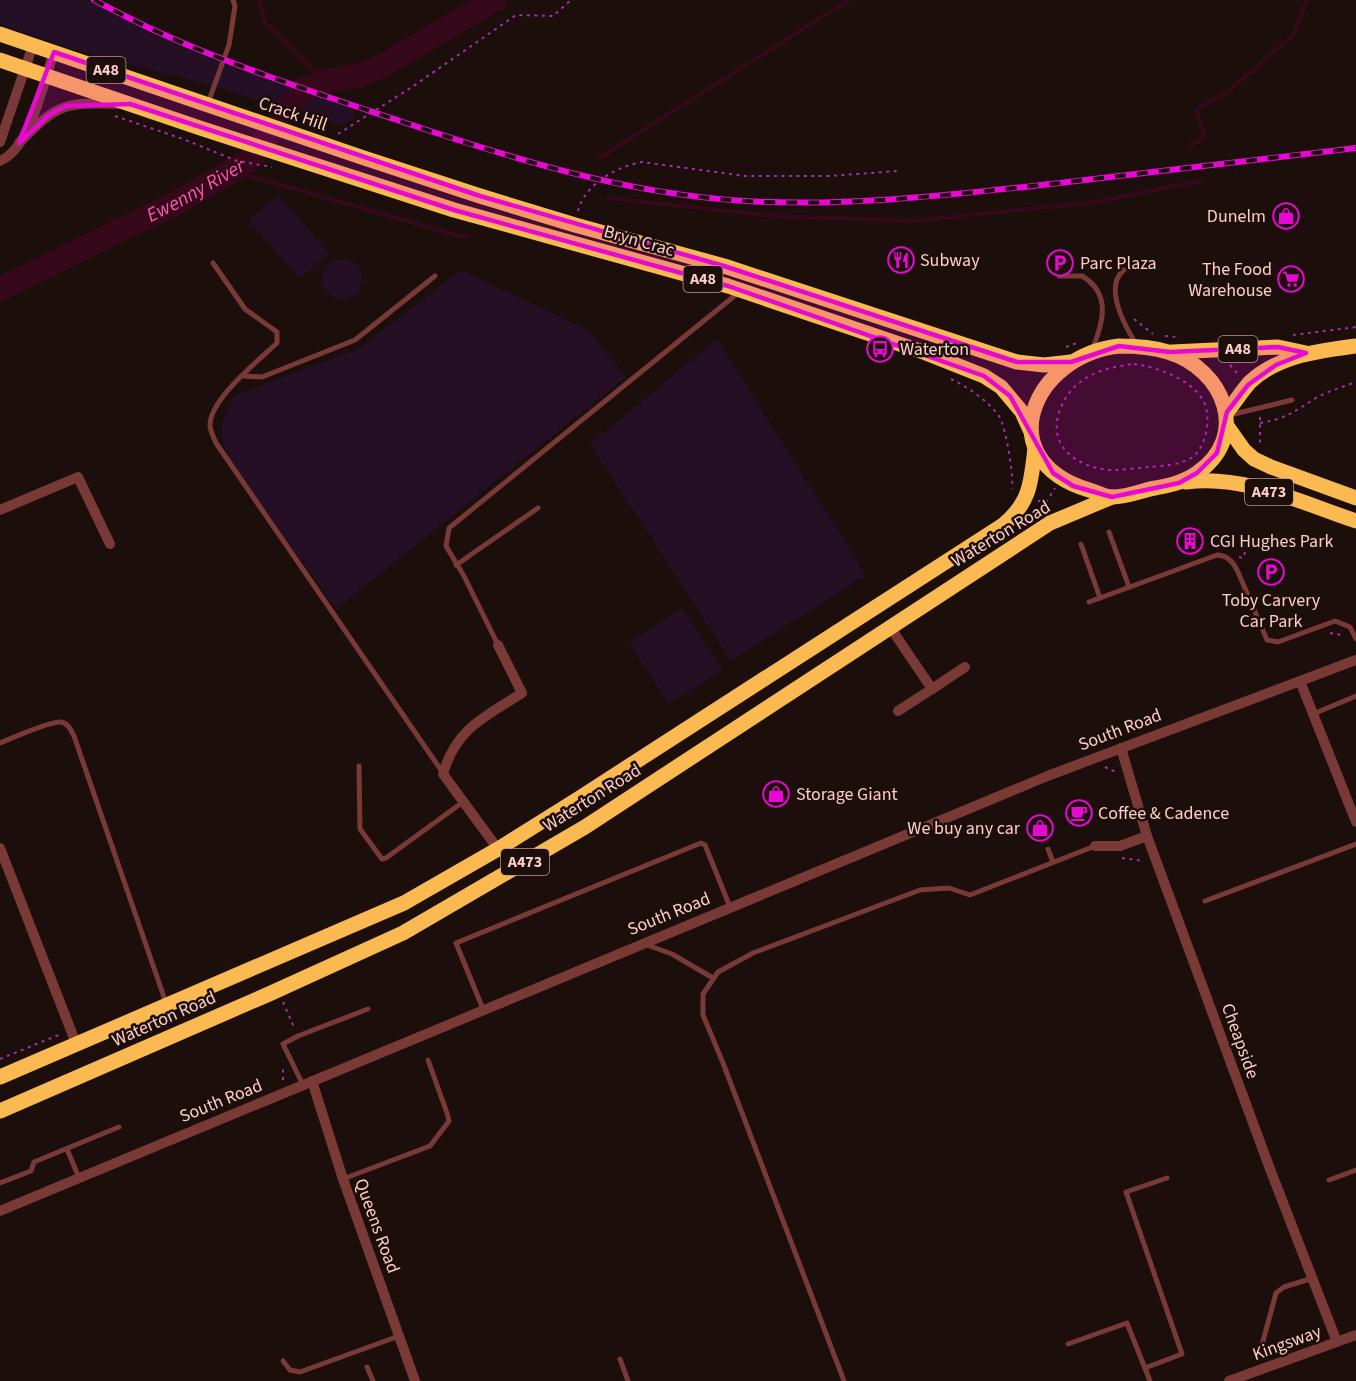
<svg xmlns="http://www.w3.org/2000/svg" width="1356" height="1381" font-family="'Source Sans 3',sans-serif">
<rect width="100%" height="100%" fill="#1b0e0b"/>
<!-- green -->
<g fill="#240f25">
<polygon points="0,0 86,0 155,35 191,51 230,67 347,105 353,109 355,118 340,125 202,83 88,54 0,24"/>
<polygon points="278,195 329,253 300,279 249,221"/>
<circle cx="342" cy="279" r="20"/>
<path d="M461,270L588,330L626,377L336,609L232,464C217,430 218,428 235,395L358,349Z"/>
<polygon points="717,339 866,575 731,661 590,444"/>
<polygon points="682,608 722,670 669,704 629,643"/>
</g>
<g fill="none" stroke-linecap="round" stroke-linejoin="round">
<!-- stream -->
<g stroke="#36091a" stroke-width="4">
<polyline points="259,0 265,22 324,81"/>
<polyline points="1190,145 1205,138 1196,110 1229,91 1293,35 1307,0"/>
<polyline points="599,158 849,0"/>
<polyline points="232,171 463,237 469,235"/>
<polyline points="608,198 774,216 913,221 1096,202 1200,181"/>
</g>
<!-- river -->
<path stroke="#36091a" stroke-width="24" id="s1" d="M0,289L174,204L249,161L302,89L324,81L358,76L380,67L495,0"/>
<!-- path -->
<g stroke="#a130a9" stroke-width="2" stroke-dasharray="3 4.5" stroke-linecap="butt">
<polyline points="115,116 183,139 237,161 272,167"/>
<polyline points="338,134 412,87 516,15 553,16 571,0"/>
<path d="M578,211C584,185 617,166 642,162L745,176H830L897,171"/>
<polyline points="1134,319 1153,334"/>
<polyline points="1293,335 1356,327"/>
<polyline points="1165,336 1177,337"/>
<polyline points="1066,347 1077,343"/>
<path d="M1134,364C1157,367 1192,379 1204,402C1211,418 1207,441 1196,454C1186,465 1162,466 1148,467C1136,468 1123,470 1112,470C1074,468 1044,443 1062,405C1075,376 1105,367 1134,364Z"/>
<polyline points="1230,365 1238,374"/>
<path d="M951,379C969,388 987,400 999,416C1006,427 1014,476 1012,489"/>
<polyline points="1260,417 1260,444"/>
<path d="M1260,423C1286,419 1295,411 1316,398C1328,391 1343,387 1356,382"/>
<polyline points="1038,501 1047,501 1055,488"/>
<polyline points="1239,557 1243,558 1251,535 1244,532"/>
<polyline points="1330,633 1342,635"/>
<polyline points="1105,767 1116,772"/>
<polyline points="1122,858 1143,861"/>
<polyline points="283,1002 294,1027"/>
<polyline points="0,1059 61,1034"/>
<polyline points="283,1080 283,1068"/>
</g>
<!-- service -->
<g stroke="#793a37" stroke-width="5">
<polyline points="208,103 229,45 235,6 233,0"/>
<path d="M213,263L245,309L277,332V343C258,361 210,399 210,425C210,431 214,438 216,443L443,773"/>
<path d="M1124,270C1103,287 1125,326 1136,344"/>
<path d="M1059,276H1082C1112,294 1103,323 1092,350"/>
<polyline points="244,376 262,377 355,340 435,276"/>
<polyline points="1230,415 1292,400"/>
<polyline points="1109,532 1129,587"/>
<polyline points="1081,544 1100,598"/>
<polyline points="456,565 538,508"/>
<path d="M1089,602L1217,555C1228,555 1234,563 1238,572L1267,640L1278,642L1335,621L1350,627L1356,639"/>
<polyline points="498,645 464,576 446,546 449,528 738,293"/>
<polyline points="1313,714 1356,696"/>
<path d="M0,743C12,738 50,721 61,722C68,723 71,730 74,736L166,1003"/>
<polyline points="359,766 360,829 382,859 386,858 463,802"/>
<polyline points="1048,849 1053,862"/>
<polyline points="1205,901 1356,844"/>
<polyline points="647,945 672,954 713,978"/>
<polyline points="483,1009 456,943 701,843 705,845 730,907"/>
<polyline points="303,1085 283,1044 298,1036 368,1009"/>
<polyline points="67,1149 79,1178"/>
<polyline points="343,1179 430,1146 449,1121 447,1113 428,1060"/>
<polyline points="1329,1180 1356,1170"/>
<polyline points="0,1183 31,1171 34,1162 119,1127"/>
<polyline points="1068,1344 1127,1323 1150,1381"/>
<polyline points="1262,1345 1276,1293 1284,1287 1313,1278"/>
<polyline points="620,1359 628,1381"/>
<polyline points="283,1361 290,1370 300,1372 399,1336"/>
<polyline points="367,1367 373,1381"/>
<polyline points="1145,1368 1182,1354 1126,1192 1167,1178"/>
<polyline points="844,1381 723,1063 703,1015 703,994 718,972 753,953 920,890 949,888 970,895 1095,846"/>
</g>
<!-- minor -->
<g stroke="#793a37" stroke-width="10">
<polyline points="0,142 33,45"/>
<path d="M19,143C57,104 64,102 118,104"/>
<path d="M0,161C31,148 43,82 54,52"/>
<polyline points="0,510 78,477 110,544"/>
<polyline points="890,627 932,689 898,711"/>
<path d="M498,645L522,693C485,717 456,728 443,774L498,849"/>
<polyline points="1300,681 1356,822"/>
<polyline points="932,689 965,667"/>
<polyline points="1121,748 1147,836 1270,1169 1337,1342"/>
<polyline points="1095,846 1120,846 1147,836"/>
<polyline points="0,848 77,1046"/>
<polyline points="312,1081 343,1179 415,1381"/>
<polyline points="0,1211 1050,775 1356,660"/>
<polyline points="1229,1381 1356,1335"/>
</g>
<!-- primary -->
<g stroke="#faba51" stroke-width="15">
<polyline points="0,34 361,157 480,196 575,225 724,266 1017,362 1044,365 1071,362"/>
<polyline points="0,60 200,128 454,210 728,286 926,353 984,376 1001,387 1022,412 1031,432"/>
<path d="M1119,346C1136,346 1152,347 1168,352C1224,369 1251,436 1197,473C1183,483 1167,486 1150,489C1139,492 1122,498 1110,497C1103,496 1096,492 1089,490C989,460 1032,356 1119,346Z"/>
<polyline points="1172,352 1278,347 1306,353"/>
<path d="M1227,412C1235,402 1242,391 1250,382C1279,355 1319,351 1356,346"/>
<polyline points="1227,426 1244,450 1254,459 1271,467 1356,498"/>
<path d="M1186,482C1244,474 1302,503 1356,521"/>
<path d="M0,1077L404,903L498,849L581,797L1003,525C1031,502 1031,481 1035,448"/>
<polyline points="0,1111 269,994 403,933 585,827 1050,523 1112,497"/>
</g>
<!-- rail casing -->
<g stroke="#e907d4" stroke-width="6">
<path id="rail" d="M94,0C115,11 136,22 158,32C235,67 316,93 397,120C510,158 625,194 745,201C848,207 949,195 1051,184C1153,172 1254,160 1356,148"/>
</g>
<!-- rail -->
<use href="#rail" stroke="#1b0e0b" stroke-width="4" stroke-dasharray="11" stroke-linecap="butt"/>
</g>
<!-- marked area -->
<path fill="#e907d4" fill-opacity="0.2" stroke="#e907d4" stroke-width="4.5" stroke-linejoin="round" d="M54,52L480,196L724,266L1017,362H1071L1119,346L1170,352L1278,347L1306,353L1276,365L1248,385L1227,412L1217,453L1197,473L1179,483L1112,497L1073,486L1053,473L1010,396L984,376L728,286L454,210L130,104L66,106L49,115L19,143Z"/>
<!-- icons -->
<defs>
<g id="shop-ring" transform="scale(1.35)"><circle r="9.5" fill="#1b0e0b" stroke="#e907d4" stroke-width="1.5"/><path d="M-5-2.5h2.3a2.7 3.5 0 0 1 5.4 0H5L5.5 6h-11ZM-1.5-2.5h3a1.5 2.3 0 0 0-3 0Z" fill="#e907d4"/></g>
<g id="restaurant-ring" transform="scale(1.35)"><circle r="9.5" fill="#1b0e0b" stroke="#e907d4" stroke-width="1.5"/><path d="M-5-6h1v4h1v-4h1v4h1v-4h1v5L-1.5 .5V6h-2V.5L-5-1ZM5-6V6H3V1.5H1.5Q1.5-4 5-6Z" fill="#e907d4"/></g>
<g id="parking-ring" transform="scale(1.35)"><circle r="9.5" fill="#1b0e0b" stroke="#e907d4" stroke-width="1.5"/><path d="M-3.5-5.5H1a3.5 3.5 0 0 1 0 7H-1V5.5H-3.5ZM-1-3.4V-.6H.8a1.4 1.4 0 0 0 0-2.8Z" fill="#e907d4"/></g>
<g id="supermarket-ring" transform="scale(1.35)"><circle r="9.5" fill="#1b0e0b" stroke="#e907d4" stroke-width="1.5"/><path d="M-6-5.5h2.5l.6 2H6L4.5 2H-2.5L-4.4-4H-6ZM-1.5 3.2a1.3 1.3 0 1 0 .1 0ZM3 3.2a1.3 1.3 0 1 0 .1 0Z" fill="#e907d4"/></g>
<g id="bus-ring" transform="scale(1.35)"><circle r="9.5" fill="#1b0e0b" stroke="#e907d4" stroke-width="1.5"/><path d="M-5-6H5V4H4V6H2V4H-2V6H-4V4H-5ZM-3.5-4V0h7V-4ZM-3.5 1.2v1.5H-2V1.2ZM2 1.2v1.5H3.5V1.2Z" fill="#e907d4"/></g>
<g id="building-ring" transform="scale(1.35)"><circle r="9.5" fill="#1b0e0b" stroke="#e907d4" stroke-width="1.5"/><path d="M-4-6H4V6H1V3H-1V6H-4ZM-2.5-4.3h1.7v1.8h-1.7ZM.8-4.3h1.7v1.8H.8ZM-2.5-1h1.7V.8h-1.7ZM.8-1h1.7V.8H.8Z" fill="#e907d4"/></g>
<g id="cafe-ring" transform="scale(1.35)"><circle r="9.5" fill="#1b0e0b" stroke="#e907d4" stroke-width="1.5"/><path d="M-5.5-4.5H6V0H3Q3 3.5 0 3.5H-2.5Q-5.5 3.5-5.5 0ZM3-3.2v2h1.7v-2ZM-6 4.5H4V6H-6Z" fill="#e907d4"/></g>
</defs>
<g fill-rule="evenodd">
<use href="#shop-ring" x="1286" y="216"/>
<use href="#restaurant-ring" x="901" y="260"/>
<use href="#parking-ring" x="1060" y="263"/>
<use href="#supermarket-ring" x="1291" y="279"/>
<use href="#bus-ring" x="880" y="349"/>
<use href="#building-ring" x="1190" y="541"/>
<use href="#parking-ring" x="1271" y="572"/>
<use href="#shop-ring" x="776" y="794"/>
<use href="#cafe-ring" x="1079" y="813"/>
<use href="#shop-ring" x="1040" y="828"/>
</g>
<g text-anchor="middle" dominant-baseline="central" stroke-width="5" stroke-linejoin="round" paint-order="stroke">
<!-- shield labels -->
<g fill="#1b0e0b" stroke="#b9948f" stroke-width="1.5">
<rect x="86.5" y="57" width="39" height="26" rx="4.5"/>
<rect x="683.5" y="266" width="39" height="26" rx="4.5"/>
<rect x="1218.5" y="336" width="39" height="26" rx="4.5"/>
<rect x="1245" y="479" width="48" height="26" rx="4.5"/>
<rect x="501" y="849" width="48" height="26" rx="4.5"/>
</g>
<g font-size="16" font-weight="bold" fill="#fdcdc7">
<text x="106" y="70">A48</text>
<text x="703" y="279">A48</text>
<text x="1238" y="349">A48</text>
<text x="1269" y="492">A473</text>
<text x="525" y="862">A473</text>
</g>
<!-- street labels -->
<g font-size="18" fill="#fdcdc7" stroke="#1b0e0b">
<text transform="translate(293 114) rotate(19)">Crack Hill</text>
<text transform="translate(639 241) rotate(16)">Bryn Crac</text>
<text transform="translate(1001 534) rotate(-31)">Waterton Road</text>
<text transform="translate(1120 730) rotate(-21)">South Road</text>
<text transform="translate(592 798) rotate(-32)">Waterton Road</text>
<text transform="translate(669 914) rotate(-22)">South Road</text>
<text transform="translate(164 1019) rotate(-24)">Waterton Road</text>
<text transform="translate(1240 1041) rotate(70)">Cheapside</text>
<text transform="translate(221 1101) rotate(-22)">South Road</text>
<text transform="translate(377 1226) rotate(70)">Queens Road</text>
<text transform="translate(1287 1343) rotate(-20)">Kingsway</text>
</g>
<!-- poi labels -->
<g font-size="18" fill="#fdcdc7" stroke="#1b0e0b" text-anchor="start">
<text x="1266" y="216" text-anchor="end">Dunelm</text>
<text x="920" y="260">Subway</text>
<text x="1080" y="263">Parc Plaza</text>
<text x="1272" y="269" text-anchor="end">The Food<tspan x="1272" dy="21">Warehouse</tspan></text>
<text x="900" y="349">Waterton</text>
<text x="1210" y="541">CGI Hughes Park</text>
<text x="1271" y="600" text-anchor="middle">Toby Carvery<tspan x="1271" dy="21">Car Park</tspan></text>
<text x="796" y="794">Storage Giant</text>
<text x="1098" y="813">Coffee &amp; Cadence</text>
<text x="1020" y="828" text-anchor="end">We buy any car</text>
</g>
<!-- water labels -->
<g font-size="20" font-style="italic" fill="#fa58b0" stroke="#1b0e0b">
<text stroke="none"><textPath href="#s1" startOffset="219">Ewenny River</textPath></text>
</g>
</g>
</svg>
